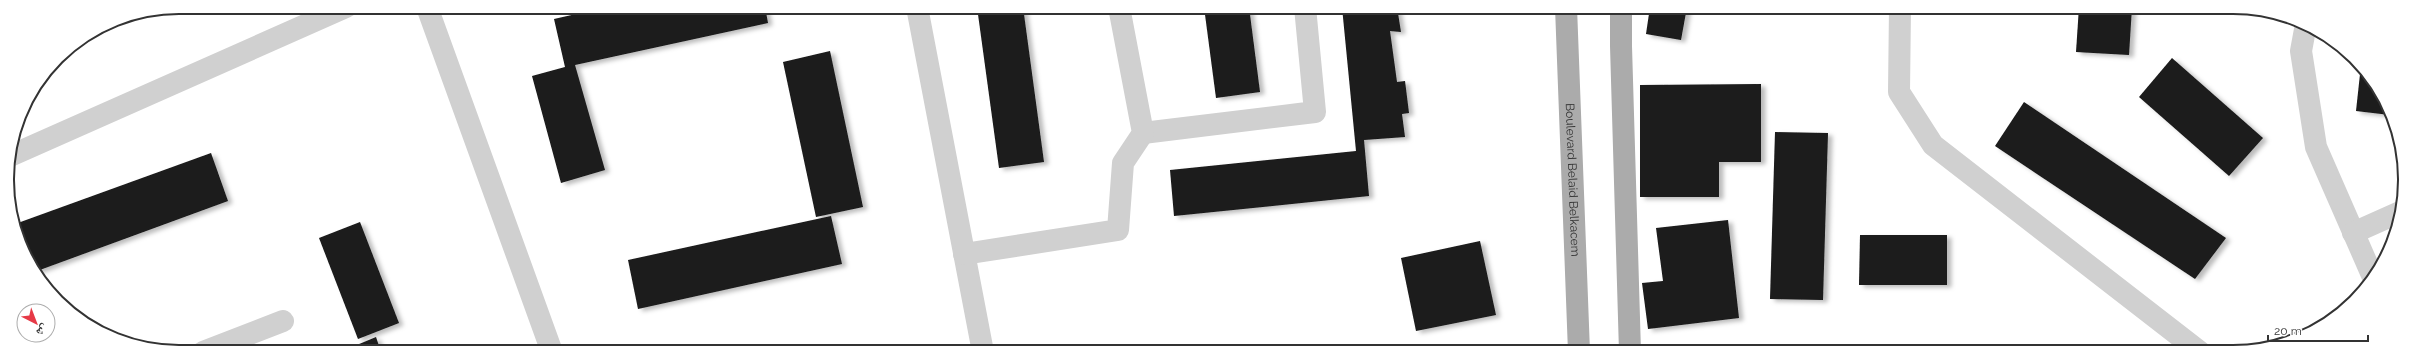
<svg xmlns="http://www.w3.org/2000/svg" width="2412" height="359" font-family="Raleway,'Noto Naskh Arabic',sans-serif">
<defs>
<filter id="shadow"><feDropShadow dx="4.5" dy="2.5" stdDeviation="2" flood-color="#0004"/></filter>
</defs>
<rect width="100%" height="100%" fill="#fff"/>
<!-- building -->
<g fill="#1a1a1a" filter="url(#shadow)">
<polygon points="607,7 765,7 768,23 575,65 605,170 561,183 532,76 565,67 554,19"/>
<polygon points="977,7 1023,7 1044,162 999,168"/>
<polygon points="1204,7 1249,7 1260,92 1216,98"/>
<polygon points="1342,7 1397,7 1401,32 1390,31 1397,82 1405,81 1409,113 1402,114 1405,137 1364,140 1369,196 1174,216 1170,170 1356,151"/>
<polygon points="1650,7 1687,7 1681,40 1646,34"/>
<polygon points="2079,7 2132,7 2129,55 2076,52"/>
<polygon points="830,51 863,207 816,217 783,62"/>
<polygon points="2172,58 2263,138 2229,176 2139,97"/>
<polygon points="2361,65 2362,66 2390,115 2356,111"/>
<polygon points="1761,84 1761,162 1719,162 1719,197 1640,197 1640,85"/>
<polygon points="2024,102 2226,238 2195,279 1995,146"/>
<polygon points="1775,132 1828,133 1823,300 1770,299"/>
<polygon points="211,153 228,201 37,271 16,235 15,224"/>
<polygon points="831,216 842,264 638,309 628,260"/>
<polygon points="1728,220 1739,318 1648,329 1642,283 1663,281 1656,228"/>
<polygon points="360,222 399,323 358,339 319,238"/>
<polygon points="1860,235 1947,235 1947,285 1859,285"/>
<polygon points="1480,241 1496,315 1416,331 1401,258"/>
<polygon points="376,337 381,352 340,352"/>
</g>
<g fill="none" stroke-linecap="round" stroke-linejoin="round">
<!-- minor -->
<g stroke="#d0d0d0" stroke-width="22">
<polyline points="427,7 552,352"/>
<polyline points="917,7 983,352"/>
<polyline points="1900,7 1899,92 1933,145 2200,352"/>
<polyline points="2306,24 2301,51 2316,147 2372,275"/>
<polyline points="1143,133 1315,112 1305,7"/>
<polyline points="10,156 346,7"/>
<polyline points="2353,233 2400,212"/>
<polyline points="964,254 1118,230 1123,163 1143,133 1119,7"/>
<polyline points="203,352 283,321"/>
</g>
<!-- major -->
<g stroke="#ababab" stroke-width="22">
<path id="s1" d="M1566,7L1579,352"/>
<polyline points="1621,7 1621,46 1630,352"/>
</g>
</g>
<g text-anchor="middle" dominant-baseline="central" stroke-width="4" stroke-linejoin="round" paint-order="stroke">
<!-- street labels -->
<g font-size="12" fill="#333" stroke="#fff">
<text stroke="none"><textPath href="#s1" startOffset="173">Boulevard Belaid Belkacem</textPath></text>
</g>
</g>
<!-- crop -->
<path d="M0 0H2412V359H0ZM179 14H2233A165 165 0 0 1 2398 179V180A165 165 0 0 1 2233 345H179A165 165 0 0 1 14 180V179A165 165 0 0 1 179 14Z" fill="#fff" fill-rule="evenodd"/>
<path fill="none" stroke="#333" stroke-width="2" d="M179 14H2233A165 165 0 0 1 2398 179V180A165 165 0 0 1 2233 345H179A165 165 0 0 1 14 180V179A165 165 0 0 1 179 14Z"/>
<!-- north arrow -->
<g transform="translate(36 323) rotate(138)"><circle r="19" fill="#ffffff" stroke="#adadad"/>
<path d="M0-3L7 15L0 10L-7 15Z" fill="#e63946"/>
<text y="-6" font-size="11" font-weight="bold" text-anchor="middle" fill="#333333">ش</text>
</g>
<!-- scale -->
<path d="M2268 335v6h100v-6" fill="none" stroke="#333333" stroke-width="2"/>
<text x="2274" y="335" font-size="12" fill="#333333" stroke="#ffffff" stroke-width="3" paint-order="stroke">20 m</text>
</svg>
